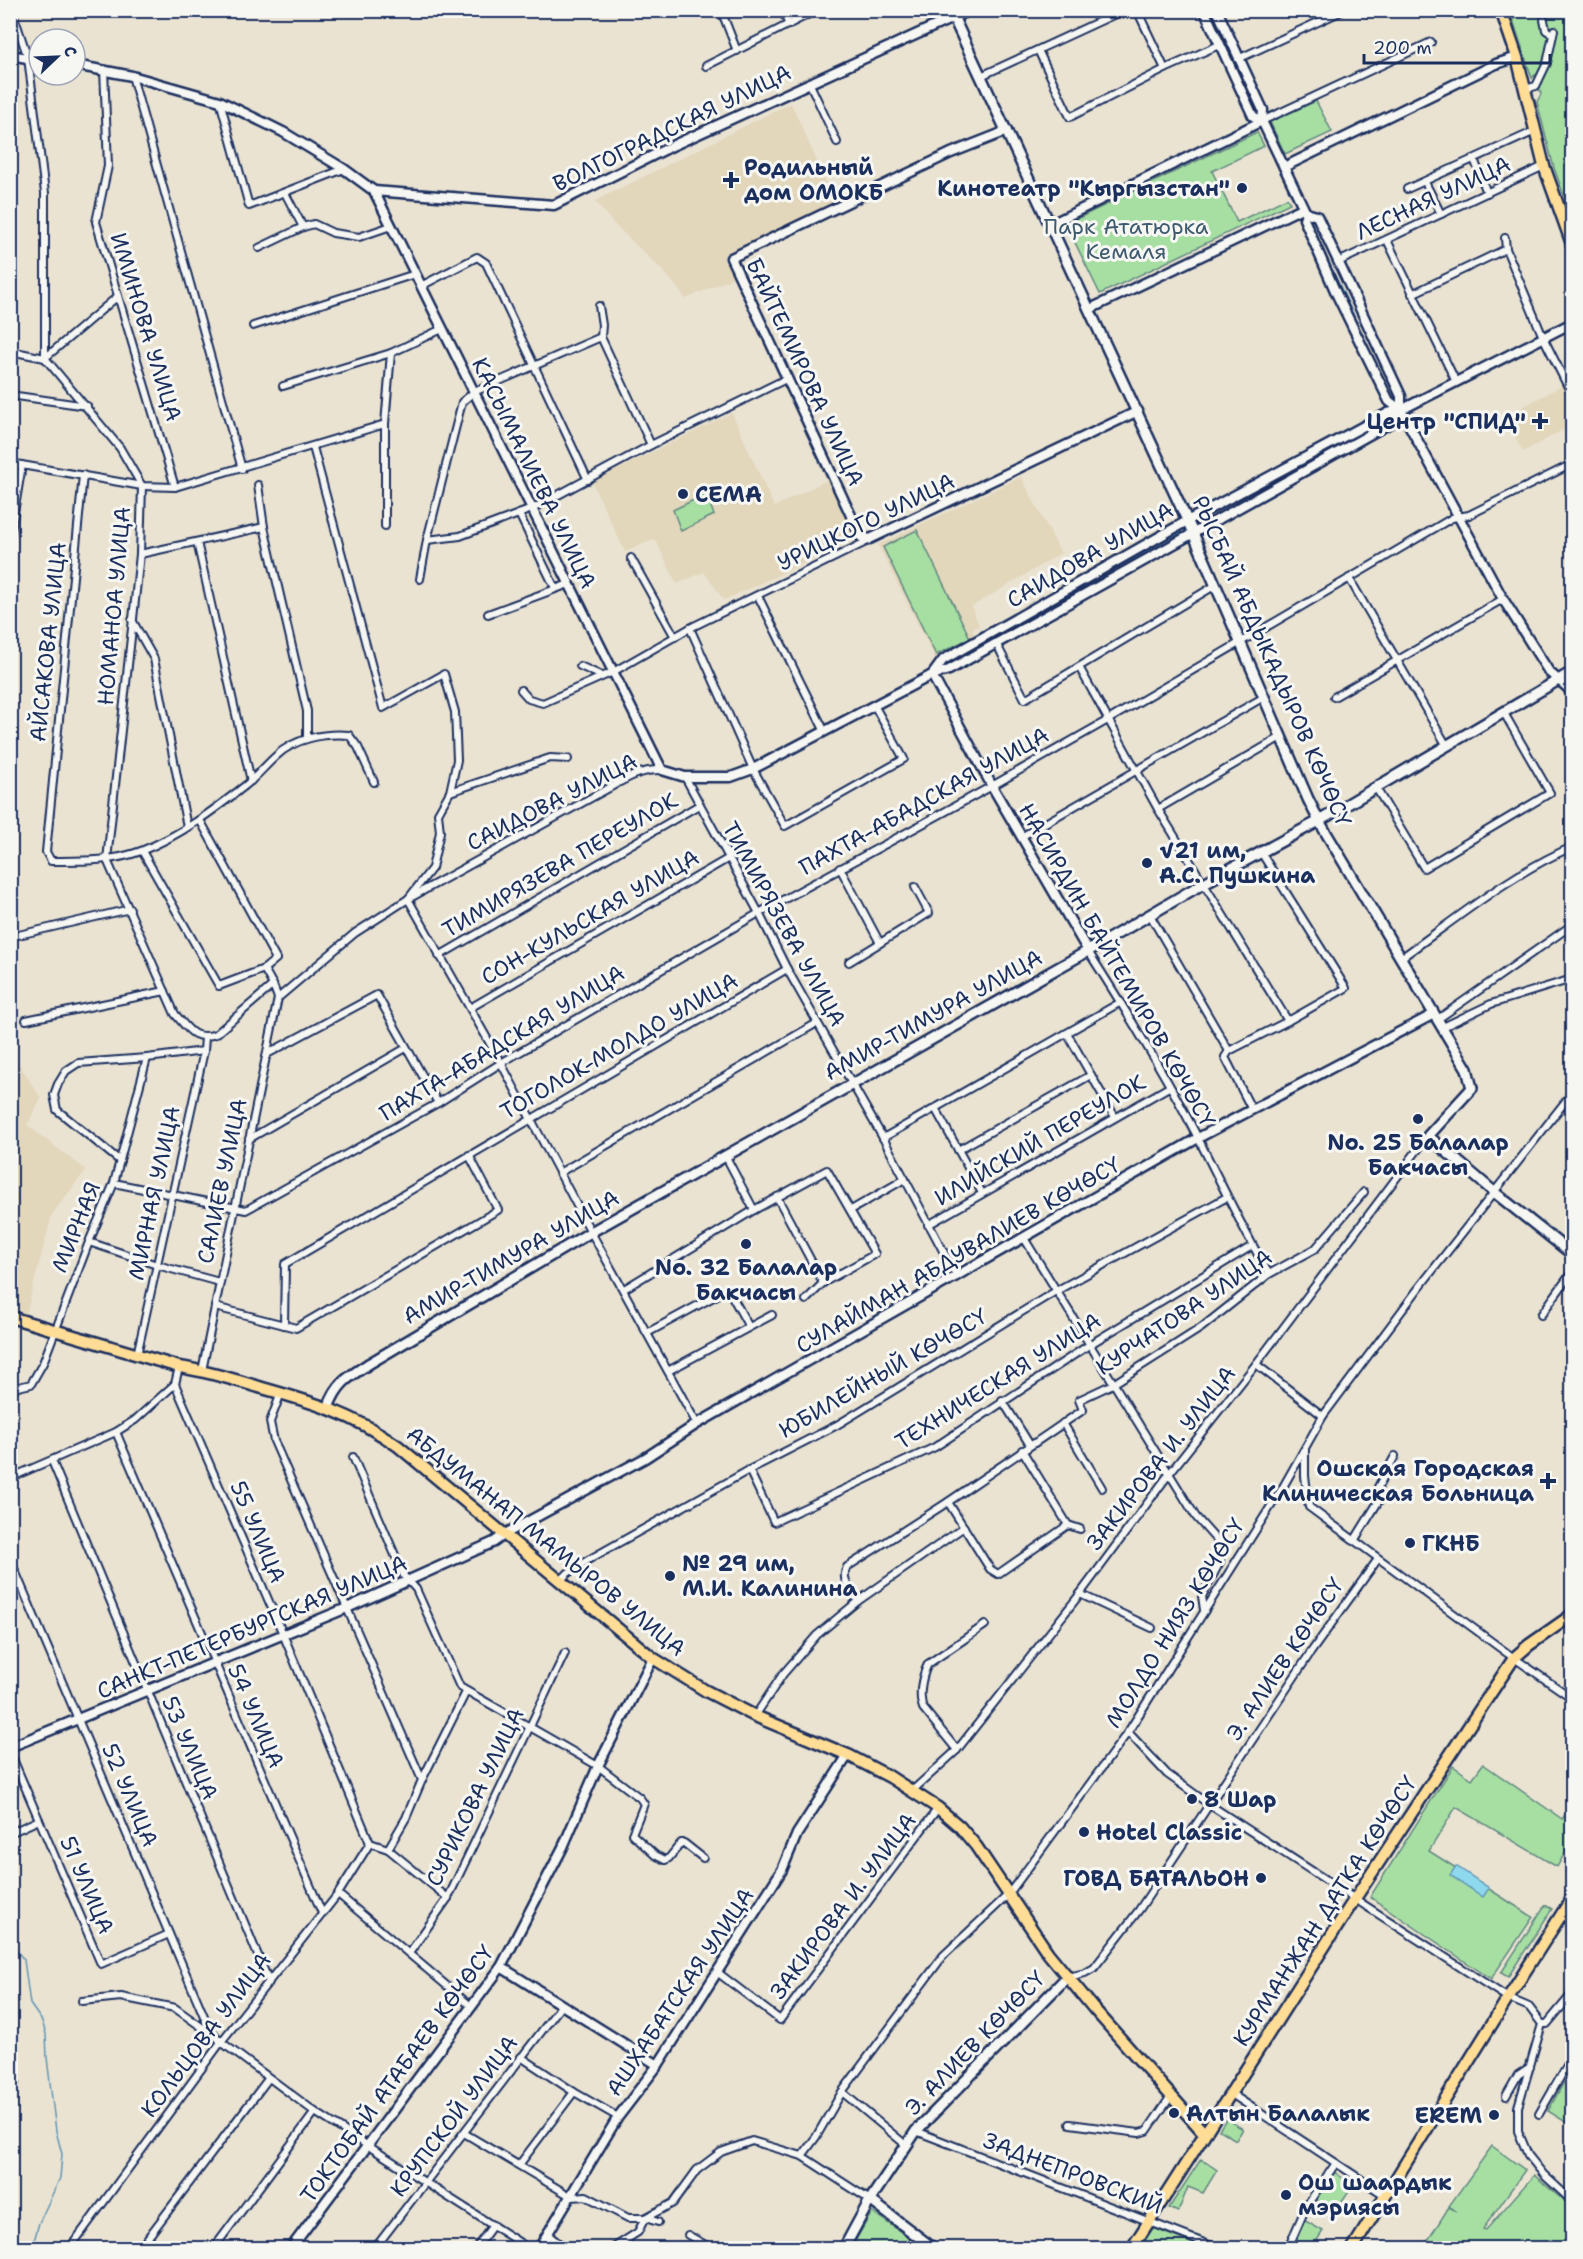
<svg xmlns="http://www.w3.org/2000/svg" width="1583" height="2259" font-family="'Shantell Sans',sans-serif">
<rect width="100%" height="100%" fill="#eae3d2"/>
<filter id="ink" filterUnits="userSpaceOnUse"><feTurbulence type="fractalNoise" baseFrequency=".0167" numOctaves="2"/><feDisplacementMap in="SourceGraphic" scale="12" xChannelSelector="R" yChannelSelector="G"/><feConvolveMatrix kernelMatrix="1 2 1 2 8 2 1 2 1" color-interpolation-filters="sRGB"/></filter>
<g filter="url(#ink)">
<!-- built -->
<g fill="#e2d6bb">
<polygon points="791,103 835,202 725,256 734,277 686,299 665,273 613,223 595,201"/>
<polygon points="1567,383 1572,395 1572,425 1523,452 1504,417"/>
<polygon points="732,413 774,507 833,477 861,537 724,600 704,572 677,584 655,539 625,552 592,482"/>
<polygon points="1021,477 1061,553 971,607 979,625 972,630 977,640 936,660 878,545"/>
<polygon points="11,1052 41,1098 27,1125 86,1170 52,1214 26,1314 11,1310"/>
</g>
<!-- green -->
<g fill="#a7dfa3" stroke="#618780" stroke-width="1.5">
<polygon points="1510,11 1572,11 1572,218 1554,168 1537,102 1541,94 1535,75 1532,78"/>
<polygon points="1316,101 1332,132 1285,154 1270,122"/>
<polygon points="1257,132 1264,146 1212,171 1237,222 1287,198 1290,203 1100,294 1066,224"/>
<polygon points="706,494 714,515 681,531 673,510"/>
<polygon points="917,530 970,638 936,655 883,547"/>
<polygon points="1483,1764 1562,1819 1572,1805 1572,1840 1557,1867 1456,1807 1429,1851 1533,1917 1491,1979 1370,1897 1453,1766 1472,1779"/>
<polygon points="1545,1905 1552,1909 1508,1977 1501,1973"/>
<polygon points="1572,2068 1572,2126 1548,2111"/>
<polygon points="1226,2119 1243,2129 1236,2140 1219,2130"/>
<polygon points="1492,2146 1525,2170 1483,2229 1486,2230 1534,2175 1572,2208 1572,2248 1423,2248 1449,2207 1456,2211 1449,2206"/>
<polygon points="1201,2159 1217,2170 1203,2193 1188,2187 1178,2212 1169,2208"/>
<polygon points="1331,2170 1353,2185 1335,2211 1313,2198"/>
<polygon points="872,2212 918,2244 912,2248 851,2248"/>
<polygon points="1302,2219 1323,2231 1312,2248 1289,2248"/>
<polygon points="1153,2228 1203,2248 1140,2248"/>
</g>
<!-- water -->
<polygon fill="#8ed9ee" stroke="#6095b4" stroke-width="1.5" points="1456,1866 1489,1888 1483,1897 1450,1875"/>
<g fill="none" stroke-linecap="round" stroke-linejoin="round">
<!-- stream -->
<g stroke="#6095b4" stroke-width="1.5">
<polyline points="1312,226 1390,393"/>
<polyline points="1201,519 1372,428"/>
<polyline points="947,664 1182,532"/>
<polyline points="10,1942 24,1960 30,2004 42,2021 46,2034 47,2058 56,2131 62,2154 60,2178 39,2223 32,2248"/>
</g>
<!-- minor casing -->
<g stroke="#1b2f5e" stroke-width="10">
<g id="minor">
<path d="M12,10L28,58L45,193V358L120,448L142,486L140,554L107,860L175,1014C189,1030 194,1041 216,1034L273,985"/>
<polyline points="721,10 737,51"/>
<polyline points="782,10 789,25"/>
<polyline points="1137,10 1165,69"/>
<polyline points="1544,20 1546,30 1552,34"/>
<polyline points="1038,50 1070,117 1165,69 1219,45"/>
<polyline points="1238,59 1344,10"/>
<polyline points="706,66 817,10"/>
<polyline points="104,69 108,166 96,222 175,487"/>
<polyline points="132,76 242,469"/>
<polyline points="981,76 1124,10"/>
<polyline points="809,82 837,142"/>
<polyline points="1525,89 1536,86 1547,63 1554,30"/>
<polyline points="220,101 249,206 344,169"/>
<polyline points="1262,121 1431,42"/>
<polyline points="1474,159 1487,193"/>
<polyline points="1425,182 1441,214"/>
<polyline points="1407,189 1535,131"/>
<polyline points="285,193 303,227"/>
<polyline points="1505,238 1506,249 1543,337 1572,395"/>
<polyline points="1387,240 1456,382"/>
<polyline points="259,248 303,227 314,224 333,233 359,237 391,226"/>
<polyline points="1338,262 1544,166"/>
<polyline points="421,286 477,257 486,263 588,480"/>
<polyline points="1412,294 1506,249"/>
<polyline points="599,306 602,325 601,337 651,445"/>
<polyline points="253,326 415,274"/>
<polyline points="601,337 474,392 462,402 427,540 460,536 532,509 651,445 788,378"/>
<polyline points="10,351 45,358"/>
<polyline points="45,358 118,296"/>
<polyline points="283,386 391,353 442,329"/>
<polyline points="10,395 87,406"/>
<polyline points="313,447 383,708 444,674 455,712 457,760 450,792"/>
<polyline points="10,463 142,486 175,487 385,424"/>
<path d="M83,475L46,852L51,861C81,861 112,862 141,851C180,836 214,810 246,785C257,776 266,765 276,756C295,738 324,733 349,735L358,747L374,782"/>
<polyline points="258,485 264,527 307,711 307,738"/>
<polyline points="519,514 555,588"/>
<polyline points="385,526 385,424 391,353"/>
<polyline points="10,537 22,465"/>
<polyline points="197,542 251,781"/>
<polyline points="140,554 264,527"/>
<polyline points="631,558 675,637"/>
<polyline points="1349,578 1447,746"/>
<polyline points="420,579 427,540"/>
<polyline points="758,596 825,732"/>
<polyline points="488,614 569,584"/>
<polyline points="132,620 154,659 187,827"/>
<polyline points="690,628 753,769 785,826 904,759 874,705"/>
<polyline points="997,645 1025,699 1216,585"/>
<polyline points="580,666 602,676"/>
<polyline points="1079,667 1158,809 1288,1021"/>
<polyline points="521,690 529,699 543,703 613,672 690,628 870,540"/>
<polyline points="1334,697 1503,599"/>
<polyline points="568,759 550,758 450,792 438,813 440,832 432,868 408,899 501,1063 591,1232 697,1424"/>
<polyline points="685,777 759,913 787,969 883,1138 957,1277"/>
<polyline points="1376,788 1424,868 1550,793 1504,713"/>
<polyline points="1158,809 1281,737"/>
<polyline points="200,820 276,959 264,969 273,985 278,998 202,1371"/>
<polyline points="1021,837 1264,697"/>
<polyline points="142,851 219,986 264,969"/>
<polyline points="840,868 880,943"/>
<polyline points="1150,915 1229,1051"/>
<polyline points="10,937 130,909"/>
<path d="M1088,951C1127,1012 1166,1075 1199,1140C1222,1185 1243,1230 1269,1274"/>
<polyline points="439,956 699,805"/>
<path d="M1401,958C1456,919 1510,874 1572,847"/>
<polyline points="849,962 929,913 915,887"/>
<path d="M278,998L355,933L408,899L616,784C631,776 644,769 662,770"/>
<polyline points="470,1008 729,858"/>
<polyline points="1438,1019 1572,925"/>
<polyline points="26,1020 165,991"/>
<polyline points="1443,1027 1491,1004 1572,979"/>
<polyline points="1067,1033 1115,1117"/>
<polyline points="267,1054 377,995 438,1103"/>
<polyline points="935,1108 982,1193"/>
<polyline points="1252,1110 1225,1057 1229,1051 1288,1021 1346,988 1262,854"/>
<polyline points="883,1138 1121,1002"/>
<polyline points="249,1139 406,1048"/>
<polyline points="958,1150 1091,1075"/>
<polyline points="725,1155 754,1210"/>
<polyline points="120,1161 57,1110 54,1095 58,1084 66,1071 78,1063 147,1058 204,1051"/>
<polyline points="559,1173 817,1023"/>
<polyline points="114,1183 246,1210 438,1103 501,1063 759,913 992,786 1108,720 1452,518 1469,515 1572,464"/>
<polyline points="777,1197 823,1283"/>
<polyline points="851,1210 905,1179"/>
<polyline points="928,1225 1169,1087"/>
<polyline points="1024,1238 1196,1517 1219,1543 1220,1562 1202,1596 1204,1610"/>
<polyline points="89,1242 157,1265 219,1282"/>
<polyline points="624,1289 754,1210 827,1170 875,1254 823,1283 806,1300"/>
<polyline points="215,1307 296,1328 498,1210 469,1155"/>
<polyline points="1541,1315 1572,1272"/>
<polyline points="284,1325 285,1264 787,969"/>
<polyline points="647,1333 728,1289 749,1327"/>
<polyline points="137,1355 204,1051 205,1037"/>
<polyline points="1256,1364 1323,1416"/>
<polyline points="179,1367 175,1384 283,1634 370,1843"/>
<polyline points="668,1371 772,1315"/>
<polyline points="10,1389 31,1384 43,1363 89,1242 114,1183 147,1058"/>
<polyline points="281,1393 270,1422 274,1441 422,1780"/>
<polyline points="1002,1400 1030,1445"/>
<polyline points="1063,1423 1102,1488"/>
<polyline points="116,1432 322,1913"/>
<polyline points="1022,1450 1068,1525"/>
<polyline points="1305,1450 1305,1476 1309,1507 1507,1653 1572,1698"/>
<polyline points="353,1457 404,1576 416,1589 460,1687 598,1766 640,1798 644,1804 632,1834 655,1855 665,1860 669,1858 681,1843 684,1843 703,1858"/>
<polyline points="52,1461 269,1982"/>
<polyline points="749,1470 774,1522 935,1447 1089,1345 1252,1246"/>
<polyline points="10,1478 116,1432 135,1420 175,1384"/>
<polyline points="948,1502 990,1569 998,1574 1068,1525 1080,1529"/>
<polyline points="1354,1541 1380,1499 1378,1487 1395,1456"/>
<polyline points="10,1559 209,2028 221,2042"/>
<polyline points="560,1581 568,1573 588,1560 749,1470 837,1425 1056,1291 1227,1197"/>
<polyline points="1080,1594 1152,1628"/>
<path d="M858,1601C851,1590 840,1580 847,1567L948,1502L1083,1410L1079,1400L1113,1384L1201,1328L1269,1274L1315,1249L1364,1192"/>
<polyline points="755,1716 783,1674 817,1635 858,1601 964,1527"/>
<polyline points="1128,1732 1167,1774 1210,1805 1508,1998 1529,2007 1542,2024 1518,2107 1518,2131 1528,2155 1544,2175 1572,2201"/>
<path d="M957,1750L923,1708C918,1695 922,1676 928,1664L985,1625"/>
<polyline points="10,1752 101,1964 169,1934"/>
<polyline points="912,1791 957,1750 1080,1594 1169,1474 1256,1364 1428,1136"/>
<polyline points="10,1833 39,1820"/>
<polyline points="370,1843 388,1849 448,1898"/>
<polyline points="388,1849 406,1818 422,1780 466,1692"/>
<polyline points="338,1894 472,2007"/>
<polyline points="410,1952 448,1898 565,1653"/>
<polyline points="717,1972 780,2020 938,1808"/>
<polyline points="1068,1977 1085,1973 1094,1968 1139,1910 1311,1652 1378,1559"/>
<polyline points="82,2001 121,1997 175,2008 210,2033"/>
<polyline points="1542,2024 1547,2024 1572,1994"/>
<polyline points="220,2041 315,2112 528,2248"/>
<polyline points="521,2057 574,2092 618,2117"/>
<polyline points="10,2083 15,2083"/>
<polyline points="842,2092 906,2145"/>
<polyline points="1230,2093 1386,2196"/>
<polyline points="1506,2096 1518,2075 1530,2067"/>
<polyline points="1539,2114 1572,2057"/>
<polyline points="1070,2124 1139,2133 1147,2131 1171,2096"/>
<polyline points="916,2131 1217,2248"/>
<polyline points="464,2133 572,2197 586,2196 628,2218 645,2218 658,2222"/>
<polyline points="802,2156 816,2137 842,2092 943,1956 1008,1895 1128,1732 1283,1487 1323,1416 1418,1289 1572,1093"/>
<polyline points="519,2165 574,2092"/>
<polyline points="547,2234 565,2248"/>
<polyline points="688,2235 711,2248"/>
<polyline points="70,2248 221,2042 338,1894 370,1843"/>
<polyline points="140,2248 268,2079"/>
<polyline points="214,2248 315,2112"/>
<polyline points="375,2248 561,2006"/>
<polyline points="476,2248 493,2225"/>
<polyline points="613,2248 638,2232 645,2218 673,2203 697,2170 721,2152 752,2141 802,2156 870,2200"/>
<polyline points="918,2248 925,2243"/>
<polyline points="1288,2248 1307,2205 1336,2163"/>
</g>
</g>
<!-- tertiary casing -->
<g stroke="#1b2f5e" stroke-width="13">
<g id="tertiary">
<polyline points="1204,10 1253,116 1262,121"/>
<polyline points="1217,10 1263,110 1262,121 1306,213 1304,219 1336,293 1389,401 1401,410 1503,599 1549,672 1568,688 1572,695"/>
<polyline points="10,55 39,60"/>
<polyline points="75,65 132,76 220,101 283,132 344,169 374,191 662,770 685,777 731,777 753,769 932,675 949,670 1392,422 1401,410"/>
<polyline points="1007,131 951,153 731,258 861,537 870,539 1138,411"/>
<polyline points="1284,167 1496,64 1517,57"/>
<polyline points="374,191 554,205 674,145 970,10"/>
<polyline points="1306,213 1317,216 1401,396 1401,410"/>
<polyline points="1051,224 1262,121"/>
<polyline points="1090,309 1302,208"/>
<polyline points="932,675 943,660 1187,521 1388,413 1401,410 1572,323"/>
<polyline points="932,675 992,786 1088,951"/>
<polyline points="10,1747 347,1608 494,1542 505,1534 645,1458 697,1424 1198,1138 1434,1014"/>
<polyline points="501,1967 658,2065"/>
<polyline points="291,2248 501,1967 563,1847 598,1766 653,1658"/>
<polyline points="539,2248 618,2117 658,2065 782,1870 797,1834 848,1755"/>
</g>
</g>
<!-- secondary casing -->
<g stroke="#1b2f5e" stroke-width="14">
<g id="secondary">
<polyline points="950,10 1193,533 1308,799 1319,821 1467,1069 1472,1088 1428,1136 1494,1192 1572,1254"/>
<path d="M328,1408C337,1383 348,1377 370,1363L591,1232L1088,951L1204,883L1319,821L1572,672"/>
<polyline points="870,2200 933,2248"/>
<polyline points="844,2248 870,2200 916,2131 1067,1977"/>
</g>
</g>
<!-- primary casing -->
<g stroke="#1b2f5e" stroke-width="15">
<g id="primary">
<polyline points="1501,10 1517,57 1544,166 1572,244"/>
<path d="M10,1317L179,1367C207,1371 232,1379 259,1387C312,1402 352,1413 398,1446L653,1658L706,1691L755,1716L848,1755L890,1777L938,1808L960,1827L976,1846L1048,1953L1095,2010L1204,2133"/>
<polyline points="1132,2248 1354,1900 1514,1658 1529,1645 1572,1615"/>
<polyline points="1353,2248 1508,1998 1572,1898"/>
</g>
</g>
<!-- minor -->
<use href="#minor" stroke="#f6f6f2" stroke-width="6"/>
<!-- tertiary -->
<use href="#tertiary" stroke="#f6f6f2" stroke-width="8"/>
<!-- secondary -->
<use href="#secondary" stroke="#f6f6f2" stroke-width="9"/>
<!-- primary -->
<use href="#primary" stroke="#ffdd96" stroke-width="10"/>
</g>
</g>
<!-- markers -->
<g fill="#1b2f5e" stroke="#f6f6f2" stroke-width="2">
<path d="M728 171h6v6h6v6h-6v6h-6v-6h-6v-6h6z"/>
<circle cx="1242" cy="188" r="6"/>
<path d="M1537 412h6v6h6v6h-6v6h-6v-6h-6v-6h6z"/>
<circle cx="683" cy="494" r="6"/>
<circle cx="1147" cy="863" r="6"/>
<circle cx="1418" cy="1119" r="6"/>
<circle cx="746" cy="1244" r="6"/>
<path d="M1545 1472h6v6h6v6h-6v6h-6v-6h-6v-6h6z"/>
<circle cx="1410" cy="1543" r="6"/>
<circle cx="670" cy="1576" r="6"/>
<circle cx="1192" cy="1799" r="6"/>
<circle cx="1084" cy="1832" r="6"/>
<circle cx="1261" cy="1878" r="6"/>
<circle cx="1174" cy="2113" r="6"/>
<circle cx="1494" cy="2115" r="6"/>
<circle cx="1286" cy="2195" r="6"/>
</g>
<g text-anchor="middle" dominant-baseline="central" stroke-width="6" stroke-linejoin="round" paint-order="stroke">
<!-- street labels -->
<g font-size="22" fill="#1b2f5e" stroke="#f6f6f2">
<text transform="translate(672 128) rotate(-26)">ВОЛГОГРАДСКАЯ УЛИЦА</text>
<text transform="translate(1433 198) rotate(-25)">ЛЕСНАЯ УЛИЦА</text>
<text transform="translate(146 327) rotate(73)">ИМИНОВА УЛИЦА</text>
<text transform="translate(805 372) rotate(65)">БАЙТЕМИРОВА УЛИЦА</text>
<text transform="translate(534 473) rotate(64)">КАСЫМАЛИЕВА УЛИЦА</text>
<text transform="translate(866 522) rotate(-26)">УРИЦКОГО УЛИЦА</text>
<text transform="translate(1090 555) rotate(-30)">САИДОВА УЛИЦА</text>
<text transform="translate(114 606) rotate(-85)">НОМАНОА УЛИЦА</text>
<text transform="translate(48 642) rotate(-84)">АЙСАКОВА УЛИЦА</text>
<text transform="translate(1272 661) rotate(66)">РЫСБАЙ АБДЫКАДЫРОВ КӨЧӨСҮ</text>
<text transform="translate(924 801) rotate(-29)">ПАХТА-АБАДСКАЯ УЛИЦА</text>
<text transform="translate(552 802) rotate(-27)">САИДОВА УЛИЦА</text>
<text transform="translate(560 865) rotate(-30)">ТИМИРЯЗЕВА ПЕРЕУЛОК</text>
<text transform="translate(590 917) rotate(-30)">СОН-КУЛЬСКАЯ УЛИЦА</text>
<text transform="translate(784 924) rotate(61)">ТИМИРЯЗЕВА УЛИЦА</text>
<text transform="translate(1117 965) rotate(60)">НАСИРДИН БАЙТЕМИРОВ КӨЧӨСҮ</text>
<text transform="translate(933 1015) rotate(-29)">АМИР-ТИМУРА УЛИЦА</text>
<text transform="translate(502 1043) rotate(-31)">ПАХТА-АБАДСКАЯ УЛИЦА</text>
<text transform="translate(619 1046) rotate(-30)">ТОГОЛОК-МОЛДО УЛИЦА</text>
<text transform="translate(1040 1140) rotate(-30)">ИЛИЙСКИЙ ПЕРЕУЛОК</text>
<text transform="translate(222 1181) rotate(-78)">САЛИЕВ УЛИЦА</text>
<text transform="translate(154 1193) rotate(-78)">МИРНАЯ УЛИЦА</text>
<text transform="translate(76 1227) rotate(-68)">МИРНАЯ</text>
<text transform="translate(958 1255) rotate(-30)">СУЛАЙМАН АБДУВАЛИЕВ КӨЧӨСҮ</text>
<text transform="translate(511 1257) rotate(-30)">АМИР-ТИМУРА УЛИЦА</text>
<text transform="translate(1184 1312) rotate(-34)">КУРЧАТОВА УЛИЦА</text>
<text transform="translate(883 1373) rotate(-30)">ЮБИЛЕЙНЫЙ КӨЧӨСҮ</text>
<text transform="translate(998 1381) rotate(-32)">ТЕХНИЧЕСКАЯ УЛИЦА</text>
<text transform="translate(1161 1458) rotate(-52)">ЗАКИРОВА И. УЛИЦА</text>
<text transform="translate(258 1532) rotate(67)">55 УЛИЦА</text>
<text transform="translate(546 1541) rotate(39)">АБДУМАНАП МАМЫРОВ УЛИЦА</text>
<text transform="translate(1175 1623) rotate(-58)">МОЛДО НИЯЗ КӨЧӨСҮ</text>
<text transform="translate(252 1627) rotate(-23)">САНКТ-ПЕТЕРБУРГСКАЯ УЛИЦА</text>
<text transform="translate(1285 1659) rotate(-56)">Э. АЛИЕВ КӨЧӨСҮ</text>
<text transform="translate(256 1716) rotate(67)">54 УЛИЦА</text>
<text transform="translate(190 1748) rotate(67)">53 УЛИЦА</text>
<text transform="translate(130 1795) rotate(67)">52 УЛИЦА</text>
<text transform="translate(475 1797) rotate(-64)">СУРИКОВА УЛИЦА</text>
<text transform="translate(87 1885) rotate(67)">51 УЛИЦА</text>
<text transform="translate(843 1906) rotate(-53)">ЗАКИРОВА И. УЛИЦА</text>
<text transform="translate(1325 1911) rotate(-57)">КУРМАНЖАН ДАТКА КӨЧӨСҮ</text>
<text transform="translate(680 1992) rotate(-56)">АШХАБАТСКАЯ УЛИЦА</text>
<text transform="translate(206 2035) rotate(-53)">КОЛЬЦОВА УЛИЦА</text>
<text transform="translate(975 2043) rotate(-46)">Э. АЛИЕВ КӨЧӨСҮ</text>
<text transform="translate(397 2074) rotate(-54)">ТОКТОБАЙ АТАБАЕВ КӨЧӨСҮ</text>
<text transform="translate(454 2116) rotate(-53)">КРУПСКОЙ УЛИЦА</text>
<text transform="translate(1073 2173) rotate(21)">ЗАДНЕПРОВСКИЙ</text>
</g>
<!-- poi labels -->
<g font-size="22" font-weight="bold" fill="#1b2f5e" stroke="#f6f6f2" text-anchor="start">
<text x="744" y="167">Родильный<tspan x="744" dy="25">дом ОМОКБ</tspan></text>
<text x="1230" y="188" text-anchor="end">Кинотеатр "Кыргызстан"</text>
<text x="1526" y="421" text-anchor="end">Центр "СПИД"</text>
<text x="695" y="494">СЕМА</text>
<text x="1159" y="850">√21 им,<tspan x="1159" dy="25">А.С. Пушкина</tspan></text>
<text x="1418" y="1142" text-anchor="middle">No. 25 Балалар<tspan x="1418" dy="25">Бакчасы</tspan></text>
<text x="746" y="1267" text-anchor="middle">No. 32 Балалар<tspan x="746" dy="25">Бакчасы</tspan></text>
<text x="1534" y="1468" text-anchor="end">Ошская Городская<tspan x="1534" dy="25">Клиническая Больница</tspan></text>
<text x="1422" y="1543">ГКНБ</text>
<text x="682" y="1563">№ 29 им,<tspan x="682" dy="25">М.И. Калинина</tspan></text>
<text x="1204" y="1799">8 Шар</text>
<text x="1096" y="1832">Hotel Classic</text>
<text x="1249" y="1878" text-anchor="end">ГОВД БАТАЛЬОН</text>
<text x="1186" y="2113">Алтын Балалык</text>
<text x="1482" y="2115" text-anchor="end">EREM</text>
<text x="1298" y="2182">Ош шаардык<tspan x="1298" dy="25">мэриясы</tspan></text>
</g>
<!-- park labels -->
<g font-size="22" fill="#3e5b6f" stroke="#f6f6f2">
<text x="1126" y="226">Парк Ататюрка<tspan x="1126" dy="25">Кемаля</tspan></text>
</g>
</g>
<!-- margin -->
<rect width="1583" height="2259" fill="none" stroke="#f6f6f2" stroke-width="36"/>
<rect x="18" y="18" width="1547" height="2223" fill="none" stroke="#1b2f5e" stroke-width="2" filter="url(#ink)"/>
<!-- north arrow -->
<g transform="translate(57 57) rotate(67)"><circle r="28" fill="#f6f6f2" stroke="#9ea6b7" stroke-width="1.5"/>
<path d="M0-4.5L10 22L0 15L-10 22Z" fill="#1b2f5e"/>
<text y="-9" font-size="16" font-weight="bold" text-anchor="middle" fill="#1b2f5e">С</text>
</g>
<!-- scale -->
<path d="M1364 54v9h186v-9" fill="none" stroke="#1b2f5e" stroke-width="3"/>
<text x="1373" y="54" font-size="18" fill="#1b2f5e" stroke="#f6f6f2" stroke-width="4.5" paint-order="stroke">200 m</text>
</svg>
